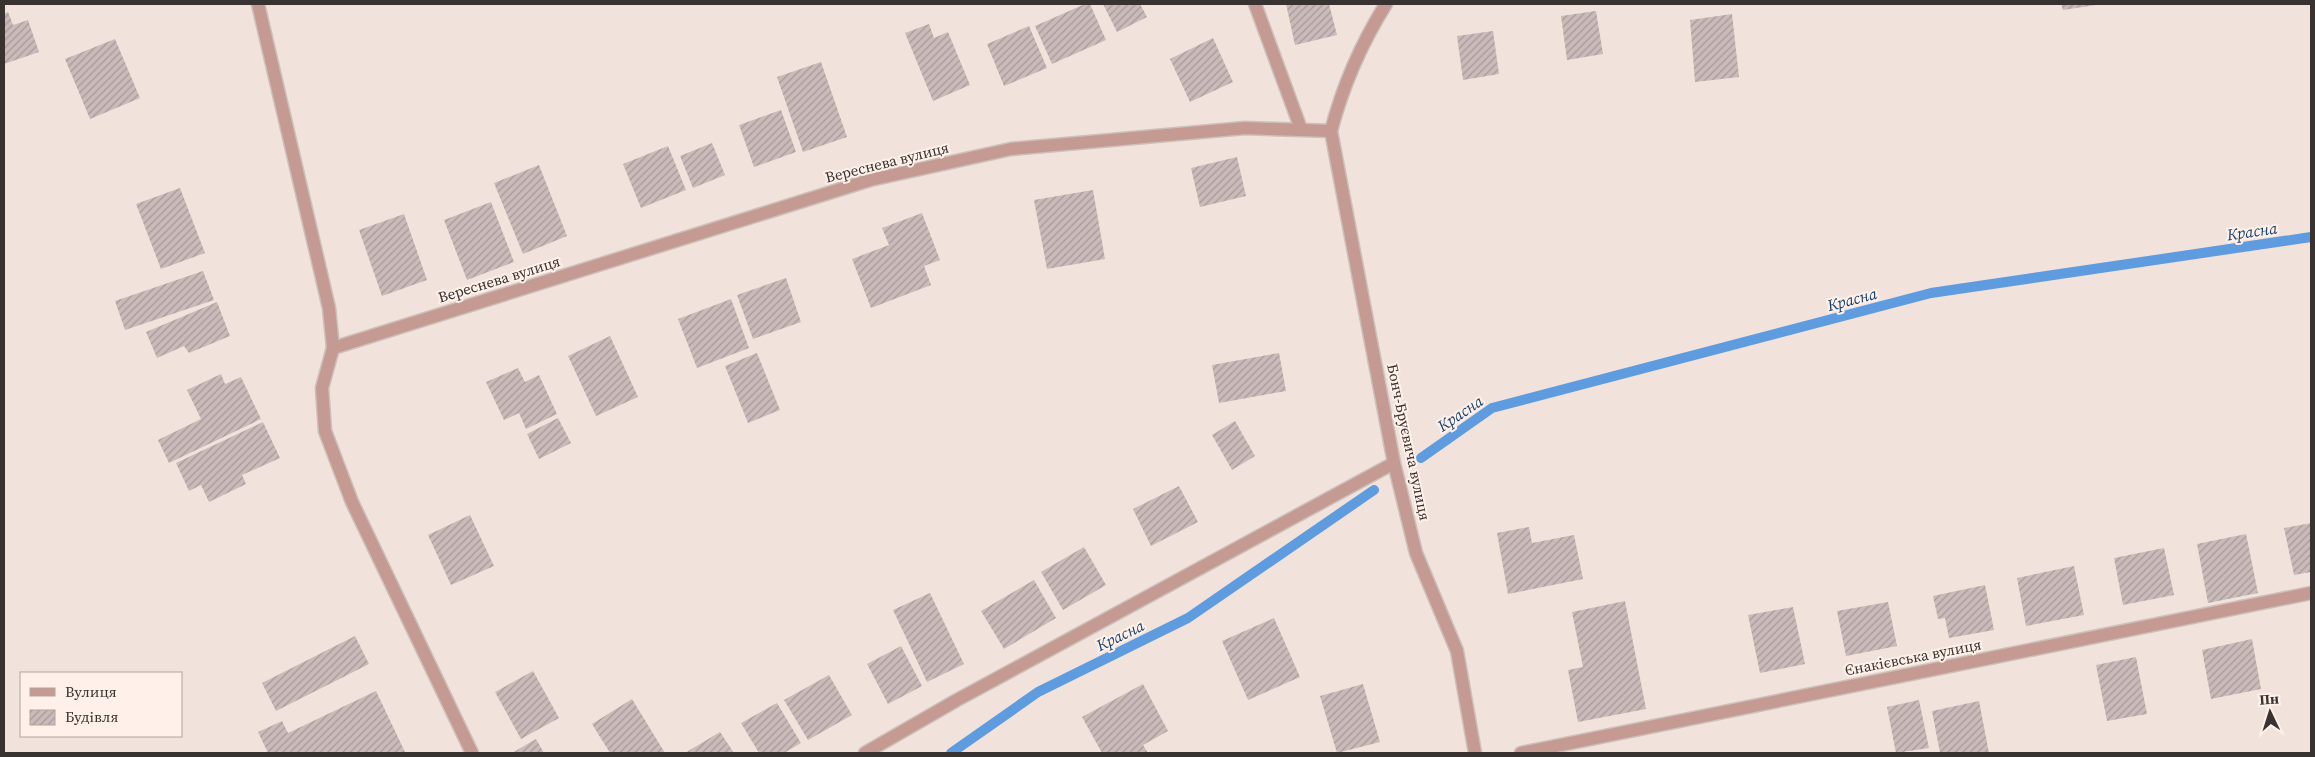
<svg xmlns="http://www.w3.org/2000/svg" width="2315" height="757" font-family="'Source Serif 4',serif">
<defs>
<pattern id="building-hatch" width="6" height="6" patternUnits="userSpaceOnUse" patternTransform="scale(1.25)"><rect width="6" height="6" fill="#cabbba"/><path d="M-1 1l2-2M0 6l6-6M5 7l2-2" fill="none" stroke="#a59998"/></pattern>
</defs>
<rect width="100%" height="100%" fill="#f1e3dc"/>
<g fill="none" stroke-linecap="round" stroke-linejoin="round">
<!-- stream -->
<g stroke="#5f9cdf" stroke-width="10">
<polyline points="1421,458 1492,408 1931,293 2311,237"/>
<polyline points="951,753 1038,692 1188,618 1374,490"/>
</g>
</g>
<!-- building -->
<g fill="url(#building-hatch)">
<polygon points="1085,4 1090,4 1106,40 1052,64 1035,26"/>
<polygon points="1103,4 1140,4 1147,17 1117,32"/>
<polygon points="1286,4 1329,4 1337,35 1295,45"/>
<polygon points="2061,4 2096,4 2096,5 2063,10"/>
<polygon points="1596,11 1603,54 1567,60 1561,16"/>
<polygon points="8,12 13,25 28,20 39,52 4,64 4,14"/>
<polygon points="1732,14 1739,77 1695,82 1690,20"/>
<polygon points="929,24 934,38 948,32 970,85 933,101 905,33"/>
<polygon points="1029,26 1047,68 1004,86 987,44"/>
<polygon points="1493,31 1499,74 1463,80 1457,36"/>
<polygon points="1213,38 1233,82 1190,102 1170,59"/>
<polygon points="115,39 140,98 90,119 65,59"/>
<polygon points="821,62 847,137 803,152 777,77"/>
<polygon points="781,110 796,152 754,167 739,125"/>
<polygon points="712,143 725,175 693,188 680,156"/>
<polygon points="668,146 686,190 641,208 623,164"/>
<polygon points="1237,157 1246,196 1200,207 1191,168"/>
<polygon points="539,165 567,236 523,254 494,183"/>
<polygon points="180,188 205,253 161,269 136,204"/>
<polygon points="1093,190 1105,259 1047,269 1034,200"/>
<polygon points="491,202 514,262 467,280 444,220"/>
<polygon points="922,213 940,260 924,266 931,285 871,308 852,259 889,245 882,228"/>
<polygon points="404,214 427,280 382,296 359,230"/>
<polygon points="203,271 214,300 125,330 115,301"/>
<polygon points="786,278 801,322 753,339 737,295"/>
<polygon points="731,299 749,348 697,368 678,319"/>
<polygon points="217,302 230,336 189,353 184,346 157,358 146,332"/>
<polygon points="610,336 638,397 596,416 568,356"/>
<polygon points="757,353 780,410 748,423 725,366"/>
<polygon points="1279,353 1286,391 1219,403 1212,365"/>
<polygon points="518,368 525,382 539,375 557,414 526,429 519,413 504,420 486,382"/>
<polygon points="221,374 225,384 241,377 261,419 169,463 158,440 201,419 187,390"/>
<polygon points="558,418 571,443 539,459 527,434"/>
<polygon points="1235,421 1255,456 1232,470 1212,435"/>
<polygon points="263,422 280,458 242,475 246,484 209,502 201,485 189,491 176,463"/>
<polygon points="1179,486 1198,522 1151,546 1133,509"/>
<polygon points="470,515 494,566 451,585 428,535"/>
<polygon points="2311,523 2311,572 2294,575 2284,528"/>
<polygon points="1529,527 1532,543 1574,535 1583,579 1508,594 1497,533"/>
<polygon points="2246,534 2258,593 2208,603 2197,544"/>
<polygon points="1084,547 1106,585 1063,610 1041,572"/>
<polygon points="2164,548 2174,595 2123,605 2114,558"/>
<polygon points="2074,566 2084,615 2026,626 2017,578"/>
<polygon points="1034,580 1056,618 1004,649 981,611"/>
<polygon points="1985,585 1994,630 1949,638 1945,618 1938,619 1933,596"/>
<polygon points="930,593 964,664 927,682 893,610"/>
<polygon points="1625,601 1646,709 1578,722 1568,670 1583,667 1572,612"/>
<polygon points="1888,602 1897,646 1846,656 1837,611"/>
<polygon points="1793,607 1805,664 1760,673 1748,615"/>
<polygon points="1274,618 1300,677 1248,700 1222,641"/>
<polygon points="355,636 369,664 276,711 262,683"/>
<polygon points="2252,639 2261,689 2211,699 2202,650"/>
<polygon points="901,646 922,686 888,704 867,664"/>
<polygon points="2136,657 2147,714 2107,721 2096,665"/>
<polygon points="533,671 559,718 521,739 495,692"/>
<polygon points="829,675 852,715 808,740 784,700"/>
<polygon points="1143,684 1168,731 1143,745 1148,753 1102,753 1082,717"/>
<polygon points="1363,684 1380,742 1337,753 1320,696"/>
<polygon points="376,691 405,752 402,753 268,753 258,732 282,721 288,733"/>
<polygon points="632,699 665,753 610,753 592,724"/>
<polygon points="1919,700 1929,748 1896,753 1887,707"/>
<polygon points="1979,701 1989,753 1940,753 1932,711"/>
<polygon points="777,703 801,743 784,753 759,753 741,723"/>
<polygon points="720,732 734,753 685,753"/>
<polygon points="536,739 544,753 512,753"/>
</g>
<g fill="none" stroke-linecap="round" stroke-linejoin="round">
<!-- service casing -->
<g stroke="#ccc0ba" stroke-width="15">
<polyline id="service" points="1255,4 1301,129"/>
</g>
<!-- minor casing -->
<g stroke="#ccc0ba" stroke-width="15">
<g id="minor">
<polyline points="258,4 329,308 333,348 322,388 325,431 352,502 472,753"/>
<polyline points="1331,131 1394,463 1416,553 1457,651 1475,753"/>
<path d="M333,348L870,180L1011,149L1245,128L1331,131C1343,85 1361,44 1386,4"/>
<polyline points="865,753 957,700 1394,463"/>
<polyline points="1521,753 2311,593"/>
</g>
</g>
<!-- service -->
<use href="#service" stroke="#c59a92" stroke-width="12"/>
<!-- minor -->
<use href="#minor" stroke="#c59a92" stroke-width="12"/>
</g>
<g text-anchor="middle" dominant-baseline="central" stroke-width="4" stroke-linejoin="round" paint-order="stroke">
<!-- street labels -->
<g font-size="15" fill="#383330" stroke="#fff1e9">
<text transform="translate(887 162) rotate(-14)">Вереснева вулиця</text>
<text transform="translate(499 279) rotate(-17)">Вереснева вулиця</text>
<text transform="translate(1409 442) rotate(78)">Бонч-Бруєвича вулиця</text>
<text transform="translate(1913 657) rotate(-11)">Єнакієвська вулиця</text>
</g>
<!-- water labels -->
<g font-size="16" font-style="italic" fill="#17426e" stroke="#fff1e9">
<text transform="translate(2252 231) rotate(-8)">Красна</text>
<text transform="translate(1852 299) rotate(-15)">Красна</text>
<text transform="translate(1460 413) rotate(-34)">Красна</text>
<text transform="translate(1120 635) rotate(-26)">Красна</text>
</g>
</g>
<!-- border -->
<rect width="2315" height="757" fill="none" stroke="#383330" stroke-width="10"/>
<!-- legend -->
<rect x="20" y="672" width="162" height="65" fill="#fff1e9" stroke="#afa59f"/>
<rect x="30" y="688" width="25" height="8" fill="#c59a92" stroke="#afa59f"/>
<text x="65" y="697" font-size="15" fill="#383330">Вулиця</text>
<rect x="30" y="710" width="25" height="15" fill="url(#building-hatch)" stroke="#afa59f"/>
<text x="65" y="722" font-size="15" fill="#383330">Будівля</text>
<!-- north arrow -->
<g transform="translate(2270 712) rotate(356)" stroke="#fff1e9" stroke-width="4" paint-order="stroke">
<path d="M0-4L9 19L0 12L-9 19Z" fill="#383330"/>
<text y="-8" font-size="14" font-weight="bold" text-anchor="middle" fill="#383330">Пн</text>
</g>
</svg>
